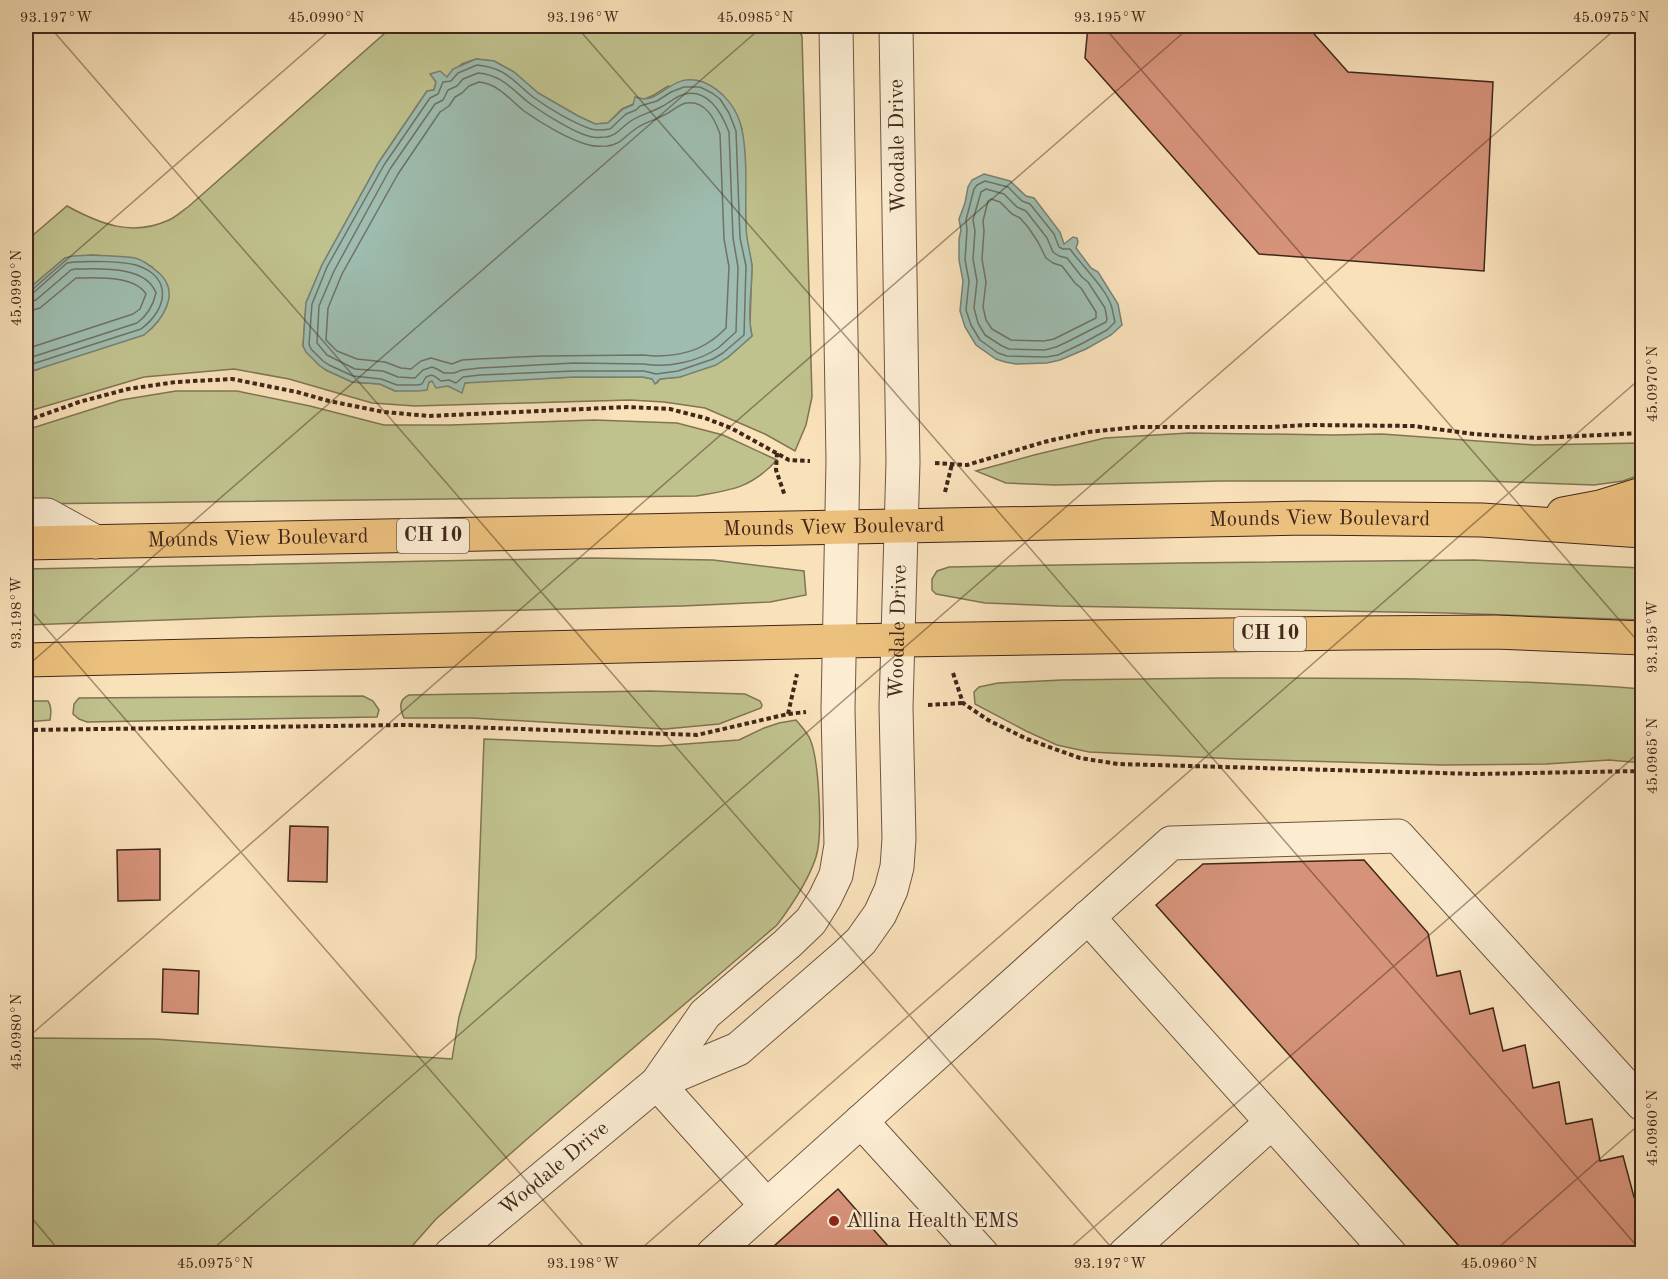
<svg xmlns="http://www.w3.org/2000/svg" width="1668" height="1279" font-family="'Old Standard TT',serif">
<rect width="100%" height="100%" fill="#f9e1ba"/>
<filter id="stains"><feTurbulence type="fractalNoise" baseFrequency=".00333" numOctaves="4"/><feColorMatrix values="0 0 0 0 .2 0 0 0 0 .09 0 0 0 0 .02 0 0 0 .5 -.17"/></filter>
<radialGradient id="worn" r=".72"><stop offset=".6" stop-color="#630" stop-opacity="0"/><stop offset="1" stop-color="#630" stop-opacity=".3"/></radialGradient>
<!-- green -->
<g fill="#c0c28e" stroke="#807454" stroke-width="1.5" fill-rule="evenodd">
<path d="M393,26H796L802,36L812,397L806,425L795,451L765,434L705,408L664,402L630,400L415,406L372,403L289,379L234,369L144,377L26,412V373L39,369L152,267L136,259L93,255L65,258L26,291V241L67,206C100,224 132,237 169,220C176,217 182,211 188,207ZM476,59L494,61L514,72L538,93L578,116L595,124L608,123L622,109L654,95L668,86L735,111L742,129L744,156L746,237L752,265L750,324L752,336L727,358L680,377L660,379L657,383L652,379L643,377H574L480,381L464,383L461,392L448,386L433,381L395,391L380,384L352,382L326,370L319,365L303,346L306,303L322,265L379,162L427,91L434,90L436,82L431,74L447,77L462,64Z"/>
<path d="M176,391H237L310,406L384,425H451L594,420L677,423L723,435L777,460C751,488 732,490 696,496L26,504V430L121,400Z"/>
<polygon points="1189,433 1334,435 1382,434 1534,445 1642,443 1642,474 1623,481 1594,485 1484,481 1220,481 1055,485 1006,483 976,471 1034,455 1105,438"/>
<polygon points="592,558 713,560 804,571 806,595 770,602 682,606 249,617 26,625 26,569"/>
<polygon points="1474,560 1642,568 1642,620 1447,613 1058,606 985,603 936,594 932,590 932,579 937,571 949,567 1181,563"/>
<path d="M1221,678C1362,678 1502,678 1642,689V763L1609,760L1546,764L1442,765L1237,759L1089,752L1057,745L1026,731L975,704L974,692L979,687L998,683L1062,680Z"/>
<path d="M650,691L745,694L760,701L762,705L761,708L719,724L665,729L472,718H404C400,709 398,700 409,695Z"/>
<polygon points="363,696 373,701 379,710 377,717 87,722 79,719 73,714 74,704 79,698"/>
<path d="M26,701H48C52,707 51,713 50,720L26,722Z"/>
<path d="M796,720C801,726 807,732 810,739C819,760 823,835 816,857C808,882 792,905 777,925L534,1133L436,1219L406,1253H26V1038L155,1039L452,1059L459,1017L476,958L484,739L659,746L739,740L764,728L779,723Z"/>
</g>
<!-- water -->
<g fill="#9ebdb0" stroke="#798174" stroke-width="1.5">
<path d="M476,59L494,61L514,72L538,93L578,116L595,124L608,123L623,109L633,105L635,97C637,97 642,99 644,99C664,98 674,72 703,82C723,90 738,109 742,130C748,158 745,197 746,226C746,240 751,254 752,267C752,290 747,314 752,336L727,358L716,365L680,377L660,379L655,384L652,379L643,377H574L465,383L462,393L448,386L436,388L432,381L429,382L427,390L418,391H395L380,384L352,382L326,370L319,365L306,352L303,346L306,303L322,265L379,162L427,91L434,90L436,82L430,74L440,71L447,77L453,69Z"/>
<polygon points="984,174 1010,181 1026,196 1034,198 1060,232 1064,244 1073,237 1077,238 1078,242 1076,248 1091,268 1098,272 1118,304 1122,325 1111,335 1086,349 1060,360 1047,363 1016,364 1005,362 996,359 976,345 965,327 960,311 963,281 959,260 959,239 961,230 959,219 965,203 968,187 972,180"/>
<path d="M93,255C106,256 122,256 135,258C144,260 152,267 159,273C181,293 163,320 144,335L26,373V291L65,258L73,256Z"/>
</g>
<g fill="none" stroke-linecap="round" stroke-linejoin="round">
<!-- shore -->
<g stroke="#707265" stroke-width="1.5">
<path d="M477,65C506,68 512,80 533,97C548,108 573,123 591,129C597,131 604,130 610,129L626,114L636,110L640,106L657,101L671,92L684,87H700L712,93L720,99L729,113L736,131L740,238L746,266L744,335L723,353L713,359L678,371L656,374L644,371H574L480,375L463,377L456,383L449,380L441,381C435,377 434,373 426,377L422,384L418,385H397L381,379L353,376L329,365L323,361L311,349L309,344L312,304L327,267L384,165L430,98L438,94L443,82L451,81L458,73Z"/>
<path d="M478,73C501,75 511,88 528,102C541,112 576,134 592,137C596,138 602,137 606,137C616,136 620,129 628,123C638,115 650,113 661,107C669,103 676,96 685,94C709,89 722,114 729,132L733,238L738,267L736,332C730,337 724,343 718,348C698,362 667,368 644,364L574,363L480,368L462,370L454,373H444L437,369L432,367L423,370L415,378L398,377L383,371L355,369L327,355L317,343L319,306L334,271L390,169L435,104L443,100L448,90L457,86L463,79Z"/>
<path d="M479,82C499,84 510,100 524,111C541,123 569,140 589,145C595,147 601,146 607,146C620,145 624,137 634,130C642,123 653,121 662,116C671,113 677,105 686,103C706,100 715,120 720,134L724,239L729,267L726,328C722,332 717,337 712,340C694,354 666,358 644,355L543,356L478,359L462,360L452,364L431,358L421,361L411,369L401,368L385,362L357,359L337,351L326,340L328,308L342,274L398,174L440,112L449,106L455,97L462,93L469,86Z"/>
<path d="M985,181L1008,187L1022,201L1030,204L1054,234L1059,247L1063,249H1070C1082,266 1107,289 1112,308C1113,313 1114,318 1115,322L1107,330L1083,343L1058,355L1046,357L1007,356L998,353L980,340L971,325L966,310L969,281L965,260L967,230L966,220L974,189L977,185Z"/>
<polygon points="986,189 1004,194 1017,207 1026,211 1047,238 1053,252 1059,256 1067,258 1082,277 1088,282 1105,308 1107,319 1106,322 1067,342 1056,347 1045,350 1009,349 1002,346 985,335 978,323 974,308 977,281 973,259 975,231 973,220 981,192"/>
<polygon points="991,199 1000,202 1012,214 1020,218 1028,227 1038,242 1046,258 1053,263 1062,266 1075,283 1081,288 1096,312 1096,318 1054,339 1044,341 1011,340 992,329 986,320 983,307 986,282 982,259 984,231 983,221 988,201"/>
<path d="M26,295L32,294L67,263L74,262C89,261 122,261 136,265C173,277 168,309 141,329L26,366"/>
<path d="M26,303L36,300L71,270L75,269C100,269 146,265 156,293C153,306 148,315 137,323L26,359"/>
<path d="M26,312L40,308L76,278C97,278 134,275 146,294L140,309L133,314L26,349"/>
</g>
</g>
<!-- building -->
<g fill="#d6937a" stroke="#41271a" stroke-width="1.5">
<polygon points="1088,26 1307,26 1348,72 1493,82 1484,271 1259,254 1085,58"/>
<polygon points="290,826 328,827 327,882 288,881"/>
<polygon points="160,849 160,900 118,901 117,850"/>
<polygon points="1364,860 1428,933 1437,976 1460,971 1470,1014 1493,1008 1503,1051 1525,1045 1533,1088 1559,1082 1566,1124 1592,1119 1600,1161 1623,1156 1634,1197 1642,1196 1642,1254 1466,1254 1156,905 1203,864"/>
<polygon points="163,969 199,971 198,1014 162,1012"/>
<polygon points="838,1189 895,1254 765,1254"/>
</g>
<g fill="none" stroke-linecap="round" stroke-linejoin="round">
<!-- minor casing -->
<g stroke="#6f5642" stroke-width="35">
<g id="minor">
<polyline points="26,515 47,515 96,542"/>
<polyline points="1088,917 1390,1254"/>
<path id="s1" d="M657,1083L738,1049L844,957L861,941L880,914L891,890L897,867L899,839L896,707L903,462L896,26"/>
<polyline points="657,1083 766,1205"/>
<polyline points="861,1121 982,1254"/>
<path id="s2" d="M451,1254L657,1083L705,1014L787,944L811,921L825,898L836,875L841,845L838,709L843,461L836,26"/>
<polyline points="713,1254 1171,843 1398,836 1642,1104"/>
<polyline points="1125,1254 1272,1122"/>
</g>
</g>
<!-- major casing -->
<g stroke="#41271a" stroke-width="35">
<g id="major">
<polyline points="1563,514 1600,507 1642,494"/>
<path id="s3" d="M26,543L1306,518L1482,520L1642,531"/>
<polyline points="26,660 839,641 1353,633 1495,632 1642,638"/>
</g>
</g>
<!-- path -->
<g stroke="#41271a" stroke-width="4" stroke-dasharray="4.5 3" stroke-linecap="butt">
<polyline points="26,421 79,402 128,389 176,382 232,379 297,392 329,401 384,412 429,416 628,407 670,409 705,418 731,428 789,460 810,461"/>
<polyline points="777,453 776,470 785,496"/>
<polyline points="935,463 967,465 1044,442 1088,432 1138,427 1270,427 1309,425 1413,426 1474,434 1537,438 1642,433"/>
<polyline points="945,492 952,464"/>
<polyline points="953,673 963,703 988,720 1027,739 1080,758 1118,764 1476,774 1642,771"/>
<polyline points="928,705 963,703"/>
<polyline points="788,714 797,674"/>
<polyline points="26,730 405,725 697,735 788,714 806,712"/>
</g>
<!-- minor -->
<use href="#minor" stroke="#fbecd2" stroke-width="33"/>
<!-- major -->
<use href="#major" stroke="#ecc07d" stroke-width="33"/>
</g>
<!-- ticks -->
<path fill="none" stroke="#41271a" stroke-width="1.5" stroke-opacity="0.45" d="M49,26L1117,1254M576,26L1642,1252M1103,26L1642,646M1630,26L1642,39M26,295L335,26M26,605L590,1254M26,667L763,26M26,1039L1191,26M26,1211L62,1254M207,1254L1619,26M635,1254L1642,377M1063,1254L1642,750M1491,1254L1642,1122"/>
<!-- markers -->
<circle fill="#8f2418" stroke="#fbecd2" stroke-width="2" cx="834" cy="1221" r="6"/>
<g text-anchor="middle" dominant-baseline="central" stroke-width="5" stroke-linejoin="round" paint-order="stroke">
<!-- shield labels -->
<g fill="#fbecd2" stroke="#796251" stroke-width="1.5">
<rect x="397" y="519" width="72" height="34" rx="4.5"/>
<rect x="1234" y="617" width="72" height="34" rx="4.5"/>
</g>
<g font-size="20" font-weight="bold" fill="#41271a">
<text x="433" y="536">CH 10</text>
<text x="1270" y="634">CH 10</text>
</g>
<!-- street labels -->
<g font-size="21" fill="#41271a" stroke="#fbecd2">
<text transform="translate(898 146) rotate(-91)">Woodale Drive</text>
<text stroke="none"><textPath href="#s3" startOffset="1294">Mounds View Boulevard</textPath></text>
<text stroke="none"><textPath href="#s3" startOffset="808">Mounds View Boulevard</textPath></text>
<text stroke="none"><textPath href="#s3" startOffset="232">Mounds View Boulevard</textPath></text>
<text stroke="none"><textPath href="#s1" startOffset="570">Woodale Drive</textPath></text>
<text stroke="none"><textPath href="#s2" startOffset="134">Woodale Drive</textPath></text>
</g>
<!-- poi labels -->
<g font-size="21" fill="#41271a" stroke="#fbecd2" text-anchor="start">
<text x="846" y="1221">Allina Health EMS</text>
</g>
</g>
<!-- margin -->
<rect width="1668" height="1279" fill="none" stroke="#f9e1ba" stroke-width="66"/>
<rect x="33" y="33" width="1602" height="1213" fill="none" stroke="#41271a" stroke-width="2"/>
<g font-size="15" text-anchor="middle" fill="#41271a">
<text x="56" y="22">93.197°W</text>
<text x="326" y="22">45.0990°N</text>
<text x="583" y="22">93.196°W</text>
<text x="755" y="22">45.0985°N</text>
<text x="1110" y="22">93.195°W</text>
<text x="1611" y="22">45.0975°N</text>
<text transform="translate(16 288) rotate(-90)" y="5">45.0990°N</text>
<text transform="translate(1652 384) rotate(-90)" y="5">45.0970°N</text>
<text transform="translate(16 613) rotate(-90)" y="5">93.198°W</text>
<text transform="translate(1652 637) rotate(-90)" y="5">93.195°W</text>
<text transform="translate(1652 756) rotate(-90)" y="5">45.0965°N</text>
<text transform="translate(16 1032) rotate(-90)" y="5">45.0980°N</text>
<text transform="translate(1652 1128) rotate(-90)" y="5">45.0960°N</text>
<text x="215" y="1268">45.0975°N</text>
<text x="583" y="1268">93.198°W</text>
<text x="1110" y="1268">93.197°W</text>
<text x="1499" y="1268">45.0960°N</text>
</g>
<rect width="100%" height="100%" filter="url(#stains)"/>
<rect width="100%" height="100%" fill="url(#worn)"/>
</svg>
